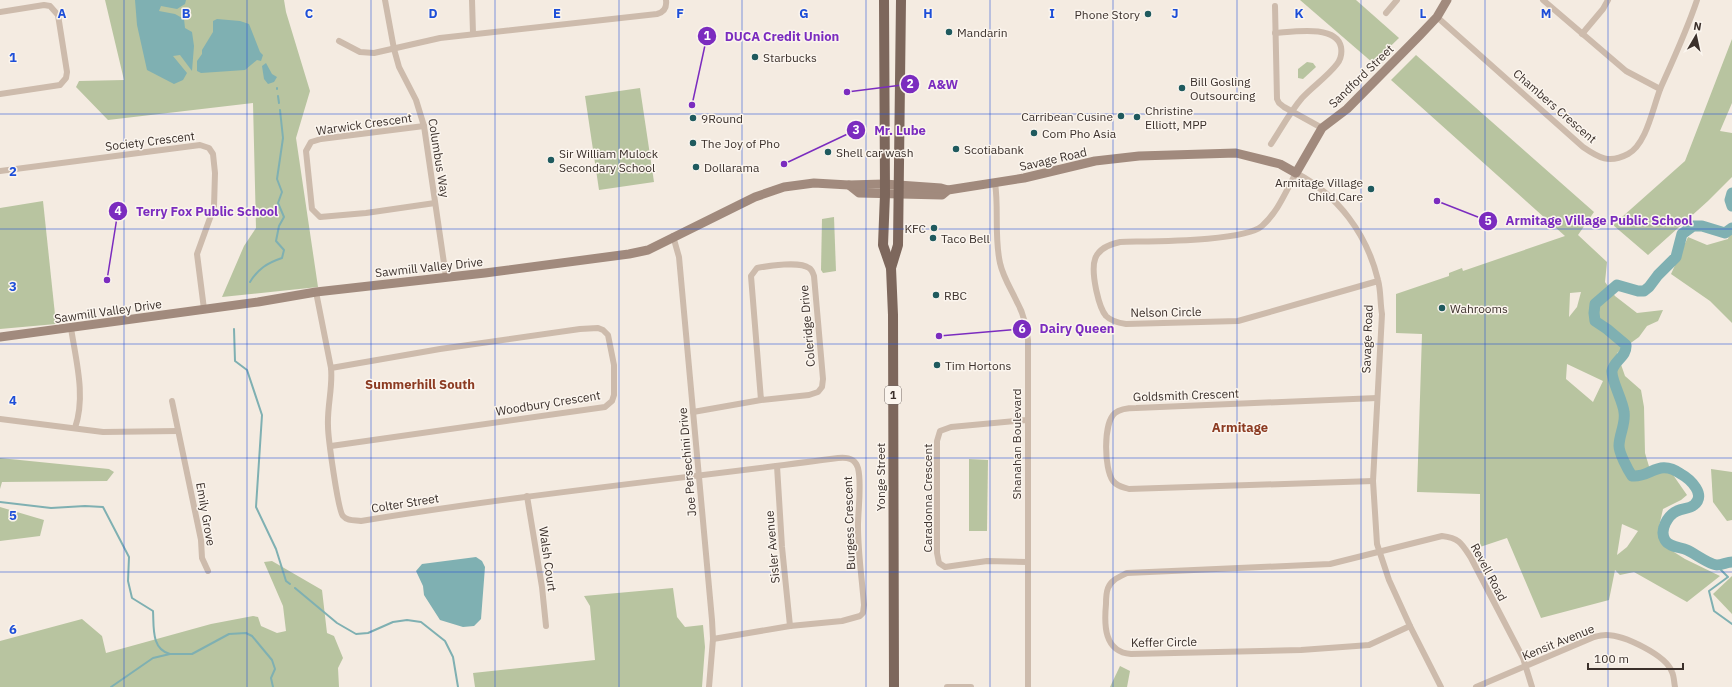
<svg xmlns="http://www.w3.org/2000/svg" width="1732" height="687" font-family="'IBM Plex Sans',sans-serif">
<rect width="100%" height="100%" fill="#f4ebe1"/>
<!-- green -->
<g fill="#b8c4a0" fill-rule="evenodd">
<polygon points="105,0 284,0 286,12 310,91 296,138 318,287 222,297 244,246 256,228 253,103 108,120 76,87 79,81 124,80"/>
<polygon points="1300,0 1356,0 1399,38 1373,63"/>
<polygon points="1732,39 1732,103 1720,131 1732,133 1732,177 1708,201 1648,255 1613,225 1685,161"/>
<path d="M1416,55L1594,212L1578,235L1607,262L1605,282L1615,296L1637,313L1663,310L1658,321L1647,326L1639,337L1617,353L1625,376L1641,390L1644,407L1645,453L1651,473L1671,472L1687,495L1681,500L1663,509L1658,531L1666,547L1685,559L1720,576L1687,602L1634,572L1620,575L1615,570L1609,600L1541,618L1507,538L1480,547V494L1417,492L1422,334L1396,333V294L1449,276V273L1462,268L1463,271L1565,236L1391,80ZM1581,292L1577,307L1569,317L1570,293ZM1567,364L1603,381L1593,402L1566,379ZM1622,524L1638,531L1627,547L1617,555Z"/>
<polygon points="1307,62 1313,63 1316,67 1303,79 1298,78 1298,69"/>
<polygon points="640,88 654,182 599,190 585,96"/>
<polygon points="43,201 56,324 0,329 0,208"/>
<polygon points="834,217 836,271 823,273 821,270 822,219"/>
<polygon points="1732,227 1732,323 1710,301 1671,274 1688,237 1707,245 1728,239"/>
<polygon points="0,458 109,469 114,472 107,481 2,482 0,489"/>
<polygon points="969,459 988,460 987,531 969,531"/>
<polygon points="1711,469 1732,472 1732,520 1727,521 1713,502"/>
<polygon points="0,507 44,520 40,536 0,541"/>
<polygon points="272,561 322,590 327,633 334,636 343,658 338,668 339,687 0,687 0,641 82,619 102,636 106,653 211,624 253,616 258,617 261,626 277,633 286,631 283,606 264,562"/>
<polygon points="1732,576 1732,614 1713,594"/>
<polygon points="673,588 677,617 685,627 703,625 705,647 702,687 475,687 473,673 595,660 590,606 584,596"/>
<polygon points="1120,666 1130,671 1127,687 1110,687"/>
</g>
<!-- water -->
<g fill="#7fb0b2">
<polygon points="135,0 186,0 185,4 177,9 161,6 159,11 175,14 184,19 185,28 192,32 194,46 192,71 180,55 173,56 187,73 183,80 174,84 147,70 137,25"/>
<polygon points="217,19 240,21 249,24 260,52 263,55 261,61 257,60 245,70 201,73 197,71 197,61 202,54 202,50 213,32 213,21"/>
<polygon points="266,63 272,74 277,77 274,82 268,84 264,79 262,66"/>
<polygon points="476,557 482,561 485,567 481,619 474,626 463,627 440,620 424,595 423,586 416,571 422,564"/>
</g>
<g fill="none" stroke-linecap="round" stroke-linejoin="round">
<!-- stream -->
<g stroke="#7fb0b2" stroke-width="2">
<polyline points="277,88 277,89"/>
<polyline points="278,96 279,103"/>
<path d="M250,282C258,269 267,263 282,258L284,250L276,241L279,226L284,217L278,203L282,192L277,179L283,138L280,110"/>
<polyline points="234,329 235,361 247,370 262,415 256,507 276,549 286,581 290,584"/>
<path d="M0,502L51,508L85,506L103,507L129,557L128,581L132,598L153,611C154,627 151,649 170,654"/>
<polyline points="1716,565 1728,577 1709,591 1714,611 1732,624"/>
<polyline points="295,588 337,623 356,634 368,633 393,622 407,620 421,622 445,641 453,657 458,687"/>
<polyline points="111,687 153,658 170,654 192,654 229,634 246,633 252,636 272,660 275,669 271,678 273,687"/>
</g>
<!-- river -->
<g stroke="#7fb0b2" stroke-width="11">
<polyline points="1732,193 1730,200 1732,206"/>
<path d="M1732,228L1725,233L1702,226H1693L1682,234L1676,257L1658,275L1649,287L1644,291H1638L1617,285L1595,304L1594,313L1595,321L1607,329L1626,345C1627,357 1614,360 1612,371C1611,380 1623,401 1624,412C1626,424 1619,434 1619,446C1619,453 1628,470 1632,476C1651,478 1658,458 1681,474C1690,479 1707,495 1694,505C1689,509 1683,508 1677,511C1668,515 1659,530 1665,540C1669,547 1680,547 1687,550C1694,553 1710,565 1717,565C1722,565 1727,562 1732,562"/>
</g>
<!-- street -->
<g stroke="#cdbbac" stroke-width="6">
<polyline points="385,0 394,49 399,67 416,100 424,126 446,277"/>
<polyline points="472,0 473,33"/>
<polyline points="1543,0 1626,71 1660,89"/>
<polyline points="1275,6 1277,99 1279,103 1284,107 1322,128"/>
<polyline points="0,12 44,5 50,6 58,15 67,72 66,78 60,85 0,94"/>
<polyline points="1386,13 1397,0"/>
<path d="M1437,17L1583,147C1599,158 1609,164 1628,154C1647,144 1653,106 1661,87C1674,58 1687,30 1697,0"/>
<polyline points="1582,34 1603,9 1608,0"/>
<path d="M339,41L360,52L374,53L440,38L657,14C664,12 667,8 666,0"/>
<polyline points="424,126 321,139 311,142 306,151 312,209 320,217 366,213 435,203"/>
<path d="M1271,144C1281,129 1290,112 1302,98C1313,86 1327,77 1337,64C1341,59 1342,53 1341,47C1336,24 1292,32 1275,33"/>
<polyline points="0,171 200,145 209,148 213,154 215,173 214,207 197,254 204,309"/>
<path d="M995,183C999,209 994,236 1000,263C1003,277 1011,289 1017,302C1024,314 1026,327 1028,340V687"/>
<polyline points="673,236 679,257 712,620 713,639 709,687"/>
<path d="M1378,281L1238,321L1126,324C1119,323 1111,321 1106,316C1100,309 1098,298 1096,289C1091,264 1091,248 1120,242C1148,241 1244,242 1262,226C1278,212 1286,191 1296,173C1338,195 1367,234 1378,280C1381,291 1380,303 1382,314L1373,481L1377,544L1389,580L1410,626L1441,687"/>
<path d="M316,292L331,368C333,387 327,406 328,426C328,437 338,511 343,516C347,521 355,520 361,521C519,495 679,479 838,458C847,457 855,458 858,468C862,484 858,509 858,526C858,553 862,579 864,605L863,613L860,616L842,621L790,626L713,639"/>
<path d="M71,328C76,361 86,396 75,428"/>
<polyline points="172,401 201,540 202,558 208,571"/>
<path d="M693,412L761,400L809,395L818,392L822,387L823,379L814,276C813,273 811,269 809,268C800,261 768,266 757,268L751,276L761,400"/>
<polyline points="0,419 103,432 178,431"/>
<polyline points="1027,420 951,427 940,431 937,441 937,553 939,563 945,567 987,561 1027,562"/>
<polyline points="331,446 605,407 612,401 614,395 614,365 608,335 603,330 598,328 580,329 440,349 331,368"/>
<polyline points="777,466 782,547 790,626"/>
<path d="M1373,481L1129,489C1123,487 1118,487 1113,481C1104,469 1103,423 1115,413C1121,408 1130,408 1136,408L1377,398"/>
<polyline points="527,496 542,587 546,626"/>
<path d="M1410,626L1369,645L1356,646L1301,650L1131,654C1104,652 1104,625 1106,604C1106,599 1106,593 1108,588C1111,580 1119,577 1127,573L1330,564L1442,536C1460,538 1462,544 1471,558L1523,658L1532,687"/>
<polyline points="947,687 971,687"/>
<path d="M1476,687L1594,637C1598,636 1603,635 1606,635C1624,635 1666,655 1672,672C1674,676 1674,682 1675,687"/>
</g>
<!-- secondary -->
<g stroke="#a18a7d" stroke-width="9">
<polyline points="849,185 859,193 942,195 948,190 1024,178 1095,161 1139,156 1236,153 1280,164 1296,173 1322,128 1347,109 1420,35 1437,17 1447,0"/>
<polyline points="0,337 258,302 316,292 485,273 629,254 648,250 755,197 784,187 814,183 849,185 884,184 941,188 948,190"/>
</g>
<!-- primary -->
<g stroke="#7d675c" stroke-width="10">
<polyline points="884,0 885,194 883,245 891,268 893,315 894,687"/>
<polyline points="891,268 898,245 901,0"/>
</g>
</g>
<!-- grid -->
<path fill="none" stroke="#1d4ed8" stroke-width="1" stroke-opacity="0.55" d="M124,0V687M247,0V687M371,0V687M495,0V687M619,0V687M742,0V687M866,0V687M990,0V687M1113,0V687M1237,0V687M1361,0V687M1485,0V687M1608,0V687M0,114H1732M0,229H1732M0,344H1732M0,458H1732M0,572H1732"/>
<!-- markers -->
<g fill="#1f5a5e" stroke="#fbf5ee" stroke-width="1.5">
<circle cx="1148" cy="14" r="4"/>
<circle cx="949" cy="32" r="4"/>
<circle cx="755" cy="57" r="4"/>
<circle cx="1182" cy="88" r="4"/>
<circle cx="1121" cy="116" r="4"/>
<circle cx="1137" cy="117" r="4"/>
<circle cx="693" cy="118" r="4"/>
<circle cx="1034" cy="133" r="4"/>
<circle cx="693" cy="143" r="4"/>
<circle cx="956" cy="149" r="4"/>
<circle cx="828" cy="152" r="4"/>
<circle cx="551" cy="160" r="4"/>
<circle cx="696" cy="167" r="4"/>
<circle cx="1371" cy="189" r="4"/>
<circle cx="934" cy="228" r="4"/>
<circle cx="933" cy="238" r="4"/>
<circle cx="936" cy="295" r="4"/>
<circle cx="1442" cy="308" r="4"/>
<circle cx="937" cy="365" r="4"/>
</g>
<g text-anchor="middle" dominant-baseline="central" stroke-width="3" stroke-linejoin="round" paint-order="stroke">
<!-- shield labels -->
<rect fill="#fbf5ee" stroke="#756b66" stroke-width="1" x="885" y="386" width="16" height="18" rx="3"/>
<g font-size="11" font-weight="bold" fill="#3b302b">
<text x="893" y="395">1</text>
</g>
<!-- poi labels -->
<g font-size="12" fill="#3b302b" stroke="#fbf5ee" text-anchor="start">
<text x="1140" y="14" text-anchor="end">Phone Story</text>
<text x="957" y="32">Mandarin</text>
<text x="763" y="57">Starbucks</text>
<text x="1190" y="81">Bill Gosling<tspan x="1190" dy="14">Outsourcing</tspan></text>
<text x="1145" y="110">Christine<tspan x="1145" dy="14">Elliott, MPP</tspan></text>
<text x="1113" y="116" text-anchor="end">Carribean Cusine</text>
<text x="701" y="118">9Round</text>
<text x="1042" y="133">Com Pho Asia</text>
<text x="701" y="143">The Joy of Pho</text>
<text x="964" y="149">Scotiabank</text>
<text x="836" y="152">Shell car wash</text>
<text x="559" y="153">Sir William Mulock<tspan x="559" dy="14">Secondary School</tspan></text>
<text x="704" y="167">Dollarama</text>
<text x="1363" y="182" text-anchor="end">Armitage Village<tspan x="1363" dy="14">Child Care</tspan></text>
<text x="926" y="228" text-anchor="end">KFC</text>
<text x="941" y="238">Taco Bell</text>
<text x="944" y="295">RBC</text>
<text x="1450" y="308">Wahrooms</text>
<text x="945" y="365">Tim Hortons</text>
</g>
<!-- street labels -->
<g font-size="12" fill="#3b302b" stroke="#fbf5ee">
<text transform="translate(1361 76) rotate(-44)">Sandford Street</text>
<text transform="translate(1555 106) rotate(41)">Chambers Crescent</text>
<text transform="translate(364 124) rotate(-8)">Warwick Crescent</text>
<text transform="translate(150 141) rotate(-7)">Society Crescent</text>
<text transform="translate(439 158) rotate(81)">Columbus Way</text>
<text transform="translate(1053 159) rotate(-13)">Savage Road</text>
<text transform="translate(429 267) rotate(-6)">Sawmill Valley Drive</text>
<text transform="translate(108 311) rotate(-8)">Sawmill Valley Drive</text>
<text transform="translate(1166 312) rotate(-1)">Nelson Circle</text>
<text transform="translate(807 326) rotate(-95)">Coleridge Drive</text>
<text transform="translate(1367 339) rotate(-88)">Savage Road</text>
<text transform="translate(1186 395) rotate(-2)">Goldsmith Crescent</text>
<text transform="translate(548 403) rotate(-9)">Woodbury Crescent</text>
<text transform="translate(1016 444) rotate(-90)">Shanahan Boulevard</text>
<text transform="translate(687 462) rotate(-95)">Joe Persechini Drive</text>
<text transform="translate(880 477) rotate(-90)">Yonge Street</text>
<text transform="translate(927 498) rotate(-90)">Caradonna Crescent</text>
<text transform="translate(405 503) rotate(-9)">Colter Street</text>
<text transform="translate(206 514) rotate(80)">Emily Grove</text>
<text transform="translate(849 523) rotate(-92)">Burgess Crescent</text>
<text transform="translate(772 547) rotate(-95)">Sisler Avenue</text>
<text transform="translate(548 559) rotate(82)">Walsh Court</text>
<text transform="translate(1489 572) rotate(62)">Revell Road</text>
<text transform="translate(1164 642) rotate(-1)">Keffer Circle</text>
<text transform="translate(1558 642) rotate(-22)">Kensit Avenue</text>
</g>
<!-- neighbourhood labels -->
<g font-size="13" font-weight="bold" fill="#8c3b22" stroke="#fbf5ee">
<text x="420" y="384">Summerhill South</text>
<text x="1240" y="427">Armitage</text>
</g>
</g>
<g font-size="13" text-anchor="middle" font-weight="bold" fill="#1d4ed8" stroke="#fbf5ee" stroke-width="3" stroke-linejoin="round" paint-order="stroke">
<text x="62" y="18">A</text>
<text x="186" y="18">B</text>
<text x="309" y="18">C</text>
<text x="433" y="18">D</text>
<text x="557" y="18">E</text>
<text x="680" y="18">F</text>
<text x="804" y="18">G</text>
<text x="928" y="18">H</text>
<text x="1052" y="18">I</text>
<text x="1175" y="18">J</text>
<text x="1299" y="18">K</text>
<text x="1423" y="18">L</text>
<text x="1546" y="18">M</text>
<text x="13" y="62">1</text>
<text x="13" y="176">2</text>
<text x="13" y="291">3</text>
<text x="13" y="405">4</text>
<text x="13" y="520">5</text>
<text x="13" y="634">6</text>
</g>
<!-- callouts -->
<path fill="none" stroke="#7b2cbf" stroke-width="1.5" d="M692 105L707 36M847 92L910 84M784 164L856 130M107 280L118 211M1437 201L1488 221M939 336L1022 329"/>
<g fill="#7b2cbf" stroke="#fbf5ee" stroke-width="1.5">
<circle cx="692" cy="105" r="4"/>
<circle cx="847" cy="92" r="4"/>
<circle cx="784" cy="164" r="4"/>
<circle cx="107" cy="280" r="4"/>
<circle cx="1437" cy="201" r="4"/>
<circle cx="939" cy="336" r="4"/>
<circle cx="707" cy="36" r="10"/>
<circle cx="910" cy="84" r="10"/>
<circle cx="856" cy="130" r="10"/>
<circle cx="118" cy="211" r="10"/>
<circle cx="1488" cy="221" r="10"/>
<circle cx="1022" cy="329" r="10"/>
</g>
<g font-size="12" text-anchor="middle" font-weight="bold" fill="#fff">
<text x="707" y="40">1</text>
<text x="910" y="88">2</text>
<text x="856" y="134">3</text>
<text x="118" y="215">4</text>
<text x="1488" y="225">5</text>
<text x="1022" y="333">6</text>
</g>
<g font-size="13" text-anchor="middle" font-weight="bold" fill="#7b2cbf" stroke="#fbf5ee" stroke-width="3" stroke-linejoin="round" paint-order="stroke">
<text x="782" y="41">DUCA Credit Union</text>
<text x="943" y="89">A&amp;W</text>
<text x="900" y="135">Mr. Lube</text>
<text x="207" y="216">Terry Fox Public School</text>
<text x="1599" y="225">Armitage Village Public School</text>
<text x="1077" y="333">Dairy Queen</text>
</g>
<!-- north arrow -->
<g transform="translate(1696 36) rotate(9)" stroke="#fbf5ee" stroke-width="3" paint-order="stroke">
<path d="M0-3L7 15L0 10L-7 15Z" fill="#3b302b"/>
<text y="-6" font-size="11" font-weight="bold" text-anchor="middle" fill="#3b302b">N</text>
</g>
<!-- scale -->
<path d="M1588 663v6h95v-6" fill="none" stroke="#3b302b" stroke-width="2"/>
<text x="1594" y="663" font-size="12" fill="#3b302b" stroke="#fbf5ee" stroke-width="3" paint-order="stroke">100 m</text>
</svg>
